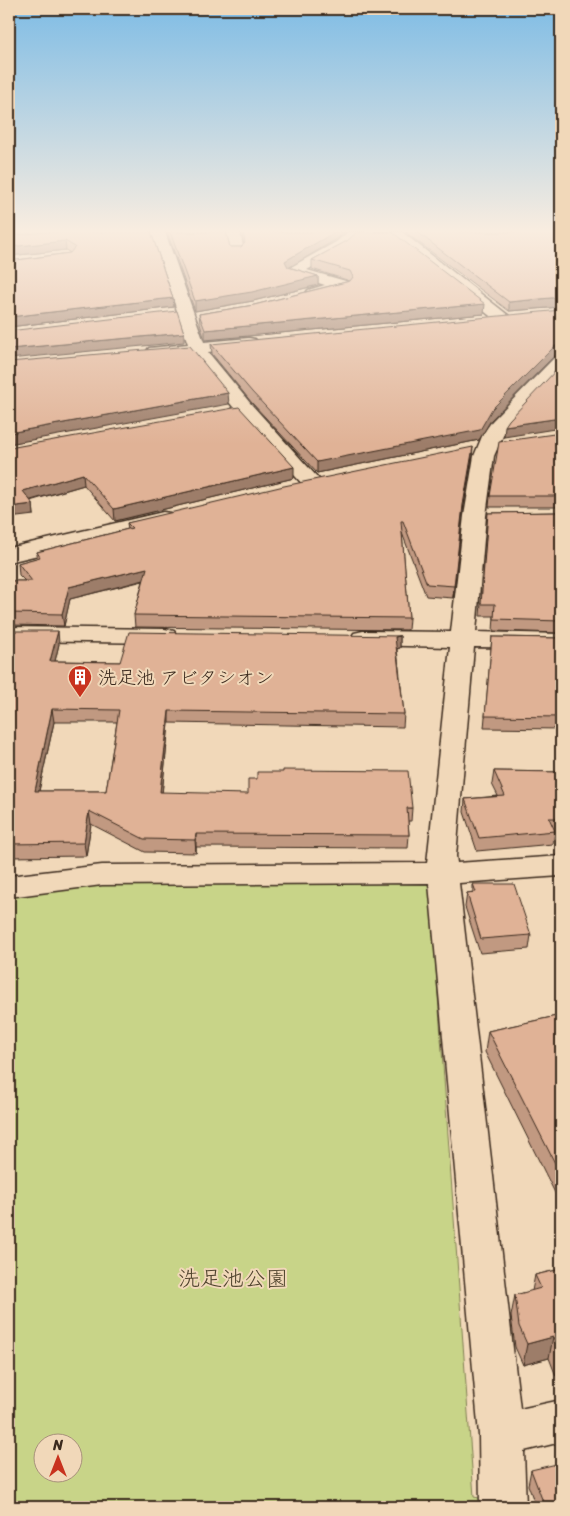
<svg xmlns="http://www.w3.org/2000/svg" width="570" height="1516" font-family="Sriracha,'Klee One',sans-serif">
<rect width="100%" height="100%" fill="#f1d8b9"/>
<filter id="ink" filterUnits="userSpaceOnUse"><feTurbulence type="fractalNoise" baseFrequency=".02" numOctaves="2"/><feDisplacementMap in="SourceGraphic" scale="10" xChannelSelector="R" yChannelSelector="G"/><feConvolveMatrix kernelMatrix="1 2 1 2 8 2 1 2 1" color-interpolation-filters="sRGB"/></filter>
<g filter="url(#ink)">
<!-- green -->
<path fill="#c8d488" stroke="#827f53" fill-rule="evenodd" d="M103,879L430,884L474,1497L489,1500V1507H9V891ZM42,1444H72V1474H42Z"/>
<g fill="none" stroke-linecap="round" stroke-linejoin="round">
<!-- minor casing -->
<g stroke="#3b2a1e" stroke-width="3">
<g id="minor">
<polygon points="151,232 165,232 204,342 249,338 255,339 258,343 255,347 249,348 208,352 251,404 319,479 322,483 319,487 312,489 305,487 237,412 191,354 155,357 149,356 146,352 149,348 188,344"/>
<polygon points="226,232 240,232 244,251 241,254 231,254"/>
<polygon points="348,232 364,232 346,248 307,270 349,282 351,285 349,288 314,298 308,296 306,293 308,290 325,285 289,274 286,271 289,268 336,242"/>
<polygon points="375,232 402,232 513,319 511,323 499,323 390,237 377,235"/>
<polygon points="561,356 561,371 506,429 494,456 486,516 476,632 561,634 561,648 474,647 456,856 457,863 561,856 561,876 459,883 520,1409 561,1400 561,1442 524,1451 526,1507 480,1507 479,1435 429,883 102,885 9,897 9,876 102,865 427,863 450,647 363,645 354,643 351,638 354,633 363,631 451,632 464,516 474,456 483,434 492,421 555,357"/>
<polygon points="163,512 171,513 174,518 171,523 9,562 9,548"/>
<polygon points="9,627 165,629 174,631 177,636 174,641 165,643 9,641"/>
</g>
</g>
<!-- minor -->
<use href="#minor" fill="#f1d8b9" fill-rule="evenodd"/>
</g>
<!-- wall -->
<g fill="#c19981" stroke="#3b2a1e" fill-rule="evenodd">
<polygon points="151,232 173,298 174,307 9,327 9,261 70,253 66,250 9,256 9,236"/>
<polygon points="167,232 226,232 230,247 241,247 244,245 241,232 345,232 335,240 289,267 318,276 318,285 253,301 195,311"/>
<polygon points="405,232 561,232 561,307 509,311"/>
<polygon points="347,241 484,314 205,340 200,324 199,314 254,305 350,281 312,269 312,260"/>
<polygon points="211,344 554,356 491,420 479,440 317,473 252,403 212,354"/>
<polygon points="561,433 561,507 489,507 490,496"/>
<polygon points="9,448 294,478 115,521 84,485 30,501 33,504 34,515"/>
<polygon points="472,457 462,516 453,598 426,596 402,533 409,618 408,630 135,627 134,615 143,581 70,599 64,626 9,625 9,581 25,581 19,575 18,563 37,558 37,552 128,529 127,523"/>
<polygon points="561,512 561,633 493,631 494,616 480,616 488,513"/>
<path d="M9,631L59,644L55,661L120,662L400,636V648L397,649L404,714L403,727L169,723L162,793L412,808L411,821H408L409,835L408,848L196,847V853L145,852L91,824L86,856L9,857ZM54,722H117L106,791H39Z"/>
<polygon points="492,637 561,638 561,729 484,728"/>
<polygon points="494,771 561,772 561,832 555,831 553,844 477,851 464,812 465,799 498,796 492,784"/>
<polygon points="473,884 531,935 529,949 480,953 465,907 467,893 473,892"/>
<polygon points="561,1015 561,1205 485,1052 488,1031"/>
<polygon points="561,1269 561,1375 556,1376 549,1358 523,1365 515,1347 511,1316 515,1295 532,1291 535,1275"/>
<polygon points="531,1470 561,1507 536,1507 528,1485"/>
</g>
<!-- shaded-wall -->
<g fill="#9d7d69" stroke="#3b2a1e">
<polygon points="335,232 345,232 335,240 285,270 285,261"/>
<polygon points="65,241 66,250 9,256 9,247"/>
<polygon points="318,276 318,285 253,301 195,311 195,301"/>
<polygon points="561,297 561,307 509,311 509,302"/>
<polygon points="173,298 174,307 9,327 9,317"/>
<polygon points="485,304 484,314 205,340 205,330"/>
<polygon points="184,333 184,342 9,359 9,349"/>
<polygon points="561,345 561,355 554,356 491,420 479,440 317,473 317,462 492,409 555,346"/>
<polygon points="228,393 229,404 9,444 9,433"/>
<polygon points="561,418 561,428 504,437 505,426"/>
<polygon points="473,447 472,457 462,516 453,598 463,505"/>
<polygon points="294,467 294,478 115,521 114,509"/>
<polygon points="83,474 84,485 24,502 23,491"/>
<polygon points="33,504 34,515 9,518 9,507"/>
<polygon points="147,568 148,579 70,599 64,626 62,614 69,587"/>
<polygon points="58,631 59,644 52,674 50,661"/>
<polygon points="400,636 400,648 395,649 395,637"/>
<polygon points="52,709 54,722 36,804 35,791"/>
<polygon points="169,711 169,723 161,805 160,792"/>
<polygon points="89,811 91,824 86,856 84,843"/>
<polygon points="196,834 196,853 195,840"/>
<polygon points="553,1337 549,1358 523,1365 527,1344"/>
<polygon points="561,1355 561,1375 556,1376"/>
</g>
<!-- building -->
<g fill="#e0b296" stroke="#3b2a1e" fill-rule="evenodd">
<polygon points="44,232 151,232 173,298 9,317 9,261 70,253 75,247 65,241 9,247 9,236"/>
<polygon points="170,232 226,232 230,247 241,247 245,243 243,232 335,232 285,261 288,267 318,276 252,292 195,301"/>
<polygon points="357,232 392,232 485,304 205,330 199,314 254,305 350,281 353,277 350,271 312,260 347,241"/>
<polygon points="417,232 561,232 561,297 509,302"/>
<polygon points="561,310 561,345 555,346 492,409 480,430 317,462 252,392 211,344"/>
<polygon points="177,311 184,333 9,349 9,331"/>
<polygon points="190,346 228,393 9,433 9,362"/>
<polygon points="561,365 561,418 505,426 509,420"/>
<polygon points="239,407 294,467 114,509 83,474 23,491 33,504 9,507 9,448"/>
<polygon points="561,433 561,496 490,496 499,442"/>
<polygon points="473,447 463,505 454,586 427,584 403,521 401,521 409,618 134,615 147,568 69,587 62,614 9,613 9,581 32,581 18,563 40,557 37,552 132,528 127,523 284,486"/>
<polygon points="561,512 561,621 494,619 495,604 481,604 488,513"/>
<path d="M9,631H58L50,661L120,662L129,632L400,636L395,637L404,714L169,711L160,792L248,794V779H257V772H283V770L408,771L412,808H407L409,835L196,834L195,840L144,839L89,811L84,843L9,844ZM52,709L119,710L106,791H35Z"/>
<polygon points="492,637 561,638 561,717 485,716"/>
<polygon points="494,771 561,772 561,818 549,818 555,831 479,838 465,799 505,796"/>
<polygon points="473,884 514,884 531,935 481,939 467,893 476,892"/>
<polygon points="561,1015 561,1175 488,1031"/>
<polygon points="561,1269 561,1355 553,1337 527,1344 519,1326 515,1295 541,1288 535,1275"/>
<polygon points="561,1463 561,1507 545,1507 531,1470"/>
</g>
</g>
<!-- sky -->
<linearGradient id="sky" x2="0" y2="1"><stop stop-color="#7ebce5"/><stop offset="0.52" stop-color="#f9ede0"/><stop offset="1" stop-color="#f9ede0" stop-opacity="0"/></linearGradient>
<rect width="570" height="444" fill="url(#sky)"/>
<!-- icons -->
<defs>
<g id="building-pin" transform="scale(1.25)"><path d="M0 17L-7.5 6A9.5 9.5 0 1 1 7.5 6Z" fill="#c8321e" stroke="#f1d8b9"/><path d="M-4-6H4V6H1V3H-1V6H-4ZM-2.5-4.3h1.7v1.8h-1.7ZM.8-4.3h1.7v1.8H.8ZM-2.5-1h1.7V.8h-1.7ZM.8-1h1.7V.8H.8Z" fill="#fff"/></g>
</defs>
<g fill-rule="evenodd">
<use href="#building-pin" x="80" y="677"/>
</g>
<g text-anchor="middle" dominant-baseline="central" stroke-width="4" stroke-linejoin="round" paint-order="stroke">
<!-- poi labels -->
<g font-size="19" fill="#3b2a1e" stroke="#f1d8b9" text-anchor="start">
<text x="98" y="677">洗足池 アビタシオン</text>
</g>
<!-- near-park labels -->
<g font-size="22" fill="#50442e" stroke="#f1d8b9">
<text x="233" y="1278">洗足池公園</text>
</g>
</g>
<!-- margin -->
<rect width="570" height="1516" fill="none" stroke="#f1d8b9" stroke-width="30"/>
<rect x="15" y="15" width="540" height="1486" fill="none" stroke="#3b2a1e" stroke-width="2" filter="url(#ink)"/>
<!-- north arrow -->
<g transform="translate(58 1458)"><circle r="24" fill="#f1d8b9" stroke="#a8927b"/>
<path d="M0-4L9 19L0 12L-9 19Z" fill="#c8321e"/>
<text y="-8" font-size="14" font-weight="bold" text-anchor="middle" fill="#3b2a1e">N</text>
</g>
</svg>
